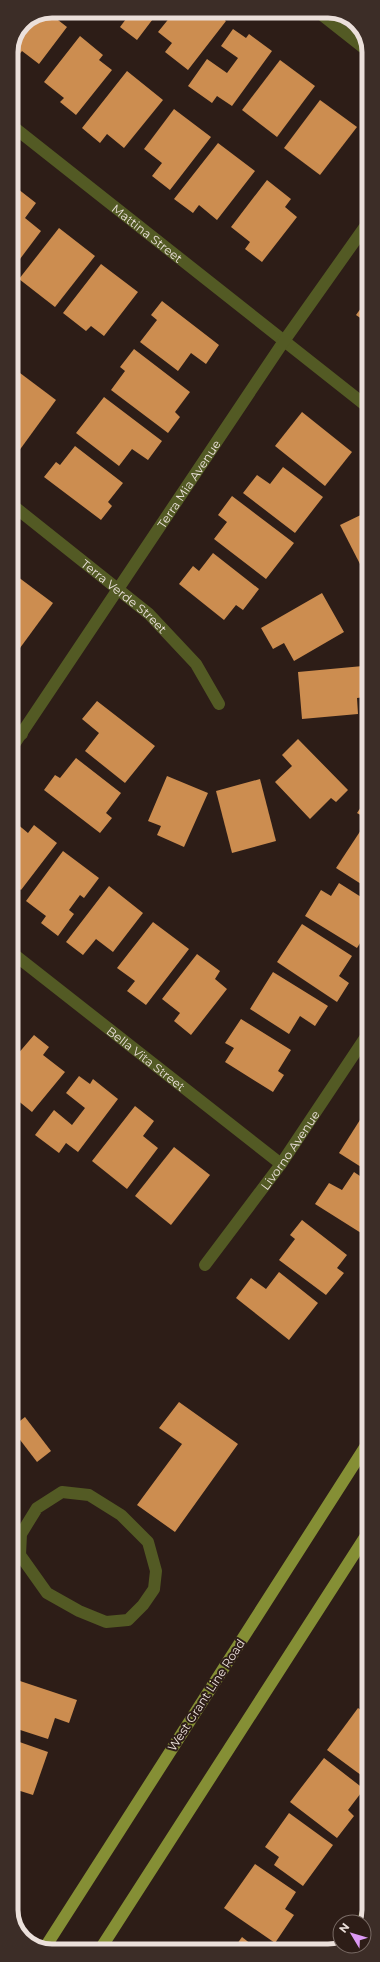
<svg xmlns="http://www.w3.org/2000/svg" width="380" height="1962" font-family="Montserrat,sans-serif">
<rect width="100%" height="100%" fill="#2d1d17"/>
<!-- building -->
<g fill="#cc8d50">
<polygon points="116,11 159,11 137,40 120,27 126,19"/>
<polygon points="175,11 213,11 226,21 188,70 165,52 172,43 158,32"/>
<polygon points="49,13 67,27 39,64 22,51 11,65 11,52 23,23"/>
<polygon points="233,29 246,38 249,34 272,51 232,106 217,96 212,103 188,86 207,59 227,73 238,58 221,46"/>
<polygon points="80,36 103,55 99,60 112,70 76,115 60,102 64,98 44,82"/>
<polygon points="280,60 315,86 277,137 242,110"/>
<polygon points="127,71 163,100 124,148 107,134 100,143 82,128"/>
<polygon points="320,100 357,127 320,175 284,148"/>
<polygon points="174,109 211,137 170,190 152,176 162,163 144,149"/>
<polygon points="218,143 255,171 217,220 199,205 193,213 174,199"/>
<polygon points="267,180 291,199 285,207 297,217 262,262 245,249 250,242 231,227"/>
<polygon points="18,189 36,203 25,218 41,231 11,271 11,197"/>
<polygon points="59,228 95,256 55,307 19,279"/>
<polygon points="101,264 138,292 104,336 91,326 86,331 63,313"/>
<polygon points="369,297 369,324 356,315"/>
<polygon points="162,301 219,345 206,364 191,353 178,371 140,342 157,320 151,315"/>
<polygon points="134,349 190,392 175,412 180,417 168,433 111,390 125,371 120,367"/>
<polygon points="20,373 56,400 16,455 11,451 11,384"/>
<polygon points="104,397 162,441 148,460 132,449 119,466 76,433"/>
<polygon points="302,412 352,452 325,486 275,446"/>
<polygon points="75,446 123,483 108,502 112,506 101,520 44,477 56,462 60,465"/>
<polygon points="283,467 323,497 295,533 243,493 257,475 270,484"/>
<polygon points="232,496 294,543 266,579 214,539 227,522 218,515"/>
<polygon points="369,511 369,563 361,566 340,525"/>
<polygon points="213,553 259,589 243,610 236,605 224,620 179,584 193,566 199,571"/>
<polygon points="14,574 53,603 20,648 11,641 11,577"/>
<polygon points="369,575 369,592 362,578"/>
<polygon points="322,593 344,632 294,661 284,643 273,649 261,628"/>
<polygon points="363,666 365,697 357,698 358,714 302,719 298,672"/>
<polygon points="97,701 155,746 125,783 85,751 99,733 82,719"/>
<polygon points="298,739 348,790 336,802 331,798 310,819 275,782 292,766 282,755"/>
<polygon points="76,758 121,793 106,813 112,818 100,833 44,790 55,775 60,778"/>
<polygon points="167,776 208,793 184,847 157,835 161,826 148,821"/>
<polygon points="260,779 276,841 232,853 216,791"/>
<polygon points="369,795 369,820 357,813"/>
<polygon points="16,823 28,833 34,825 57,843 21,890 11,883 11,829"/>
<polygon points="361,830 369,835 369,889 336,868"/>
<polygon points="63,851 99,878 84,898 80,895 69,910 74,914 58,936 41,923 46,916 26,901"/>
<polygon points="339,883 369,902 369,929 357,948 305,916 321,890 331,896"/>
<polygon points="109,886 143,913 113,952 96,939 83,955 66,942"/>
<polygon points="153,922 189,949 146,1005 127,991 135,981 117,968"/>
<polygon points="302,924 352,956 339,976 349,983 337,1002 277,962"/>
<polygon points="197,954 220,971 215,979 227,989 191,1035 174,1021 180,1013 162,999"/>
<polygon points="273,972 328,1006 315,1026 300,1016 289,1034 250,1009"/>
<polygon points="241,1019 291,1050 278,1071 284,1075 273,1092 225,1062 234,1048 225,1043"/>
<polygon points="34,1035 49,1047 43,1055 65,1072 32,1112 11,1095 11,1062"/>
<polygon points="79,1076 90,1084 93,1079 118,1099 78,1152 66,1143 59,1153 35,1135 54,1110 72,1125 85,1108 66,1093"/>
<polygon points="135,1106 154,1121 143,1136 158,1148 127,1189 92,1161"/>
<polygon points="365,1112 369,1115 369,1172 339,1153"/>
<polygon points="174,1147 210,1175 171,1225 135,1196"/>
<polygon points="354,1172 369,1182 369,1238 315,1204 329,1183 342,1190"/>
<polygon points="302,1220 347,1255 337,1268 344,1273 326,1295 279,1260 295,1239 290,1235"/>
<polygon points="279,1272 318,1303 289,1340 236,1298 251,1278 266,1289"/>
<polygon points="179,1402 238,1444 175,1532 137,1505 182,1444 159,1428"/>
<polygon points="25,1417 51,1451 37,1462 11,1428"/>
<polygon points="11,1678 77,1700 69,1723 55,1718 48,1739 11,1727"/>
<polygon points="358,1708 369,1716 369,1781 327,1750"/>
<polygon points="11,1739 48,1752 33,1795 11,1788"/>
<polygon points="324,1758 364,1789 348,1810 354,1816 337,1838 290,1802"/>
<polygon points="289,1813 333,1845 303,1886 274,1865 279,1857 265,1847"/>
<polygon points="255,1864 296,1892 285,1909 294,1915 275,1943 224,1908"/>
<polygon points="242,1937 260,1951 232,1951"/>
</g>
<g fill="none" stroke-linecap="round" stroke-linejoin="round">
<!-- minor -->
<g stroke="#535a24" stroke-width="12">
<polyline points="317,11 369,52"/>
<path id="s1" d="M11,125L369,408"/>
<path id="s2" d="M11,504L149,614L196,664L219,704"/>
<polyline points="11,726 22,734"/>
<path id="s3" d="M11,749L284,341L369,221"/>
<path id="s4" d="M11,952L281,1164"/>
<path id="s5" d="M205,1265L281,1164L369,1032"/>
<polyline points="11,1562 20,1555 21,1534 37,1508 62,1492 89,1495 121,1515 148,1542 156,1571 154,1589 143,1605 128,1620 106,1622 79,1611 47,1593 20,1555"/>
<polyline points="362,1922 369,1905"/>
</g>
<!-- major -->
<g stroke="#858f35" stroke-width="12">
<polyline points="44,1949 369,1441"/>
<polyline points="99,1951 369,1531"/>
</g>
</g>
<g text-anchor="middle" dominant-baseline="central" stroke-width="4" stroke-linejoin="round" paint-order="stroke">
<!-- street labels -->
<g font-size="12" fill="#ebe0db" stroke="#2d1d17">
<text stroke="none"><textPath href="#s1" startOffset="174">Mattina Street</textPath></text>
<text stroke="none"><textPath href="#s3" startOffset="319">Terra Mia Avenue</textPath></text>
<text stroke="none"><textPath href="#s2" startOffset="146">Terra Verde Street</textPath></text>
<text stroke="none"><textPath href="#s4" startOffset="172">Bella Vita Street</textPath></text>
<text stroke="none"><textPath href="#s5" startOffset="143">Livorno Avenue</textPath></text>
<text transform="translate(206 1695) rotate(-57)">West Grant Line Road</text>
</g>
</g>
<!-- crop -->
<path d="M0 0H380V1962H0ZM52 18H328A34 34 0 0 1 362 52V1910A34 34 0 0 1 328 1944H52A34 34 0 0 1 18 1910V52A34 34 0 0 1 52 18Z" fill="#3c2d27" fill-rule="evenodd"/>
<path fill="none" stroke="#ebe0db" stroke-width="5" d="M52 18H328A34 34 0 0 1 362 52V1910A34 34 0 0 1 328 1944H52A34 34 0 0 1 18 1910V52A34 34 0 0 1 52 18Z"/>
<!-- north arrow -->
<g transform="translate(352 1934) rotate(308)"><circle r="19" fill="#2d1d17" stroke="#796b65"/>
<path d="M0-3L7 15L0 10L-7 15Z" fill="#dc99f4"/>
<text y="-6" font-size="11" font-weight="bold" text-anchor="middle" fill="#ebe0db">N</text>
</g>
</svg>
